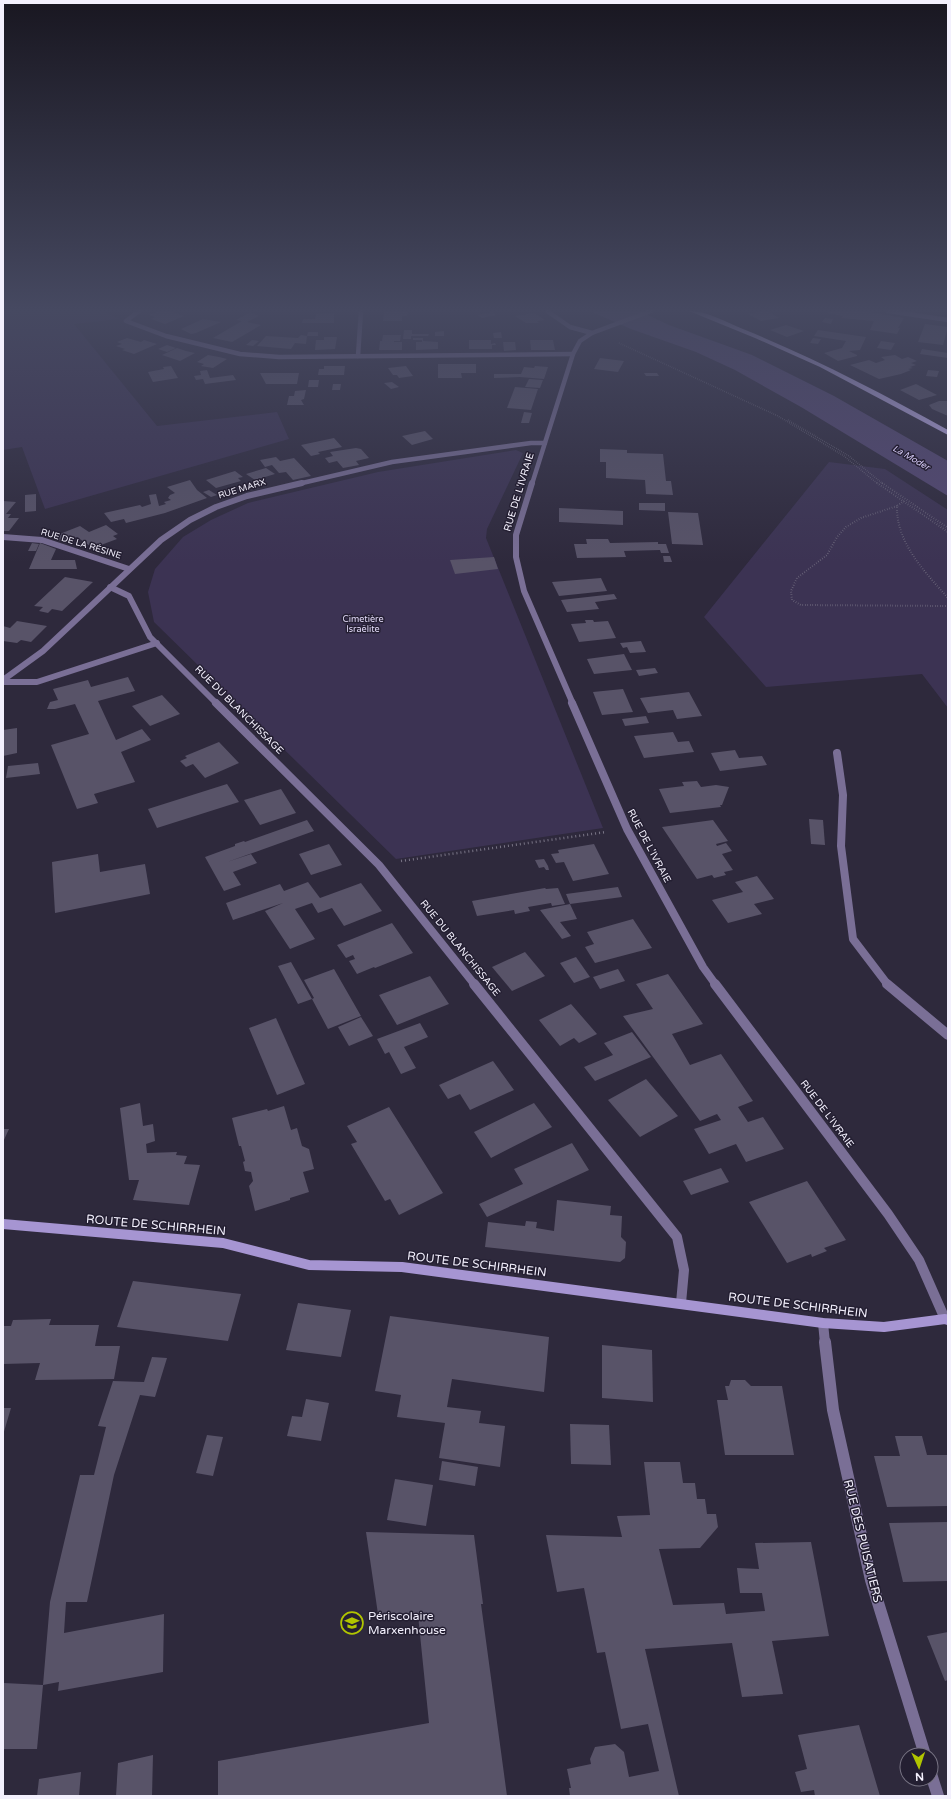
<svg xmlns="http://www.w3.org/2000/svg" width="951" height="1799" font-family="'Varela Round',sans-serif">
<rect width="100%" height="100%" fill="#2e293c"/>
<!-- green -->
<g fill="#3c3353">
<polygon points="3,311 104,311 119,319 74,324 157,426 277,412 289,439 45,509 22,447 3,450"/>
<polygon points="516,450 523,453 487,529 486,538 603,828 396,859 154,622 148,592 155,569 183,537 211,520 248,503 378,472"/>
<polygon points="829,462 885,469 948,510 948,708 922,674 766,687 704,617"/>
</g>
<!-- water -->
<polygon fill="#554874" points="590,311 639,311 669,325 752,355 834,396 948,461 948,496 801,407 735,370 696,352 631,329"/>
<!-- building -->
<g fill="#585368">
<polygon points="159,311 170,311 184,316 165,324 151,319 155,317 149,315"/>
<polygon points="762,311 768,311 779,318 761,321 748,314"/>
<polygon points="828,311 863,311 904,318 898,328 900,328 897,334 870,330 874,321 841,318 843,316 827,313"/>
<polygon points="251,312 259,316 247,322 261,325 232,342 213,338 242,321 236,320"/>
<polygon points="384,312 408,312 407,316 402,316 402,321 383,321"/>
<polygon points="492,312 496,315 482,318 478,315"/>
<polygon points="334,313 334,323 302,323 303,319 315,319 316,314"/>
<polygon points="534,313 545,320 537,321 539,323 526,323 515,316"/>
<polygon points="825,318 833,319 831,324 822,322"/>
<polygon points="203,319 221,322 196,333 191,334 181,329"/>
<polygon points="925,324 948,327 943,345 918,342"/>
<polygon points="786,325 804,331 787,337 770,330"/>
<polygon points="404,330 412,330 412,334 429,334 428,336 411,336 411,339 403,339"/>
<polygon points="818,330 852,335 866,337 860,350 849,351 857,355 857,356 838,361 824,353 842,348 846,341 814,336"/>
<polygon points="444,331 444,336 435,336 435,332"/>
<polygon points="308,332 318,332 318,336 307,336"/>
<polygon points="501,332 502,338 494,338 493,333"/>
<polygon points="301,335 307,336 306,344 295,343 291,349 257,346 266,336 298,338"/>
<polygon points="383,335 401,335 400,341 394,341 394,342 402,342 402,350 379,350 380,341 382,341"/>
<polygon points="324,337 337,337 335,349 315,350 316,340 324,340"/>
<polygon points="127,338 141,342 144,340 157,344 134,354 122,350 125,349 116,346 122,344 117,342"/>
<polygon points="413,338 423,338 423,341 438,342 438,349 416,350 416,342 422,342 422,340 413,340"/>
<polygon points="813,338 821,339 818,344 810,343"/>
<polygon points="252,340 259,341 253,346 246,345"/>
<polygon points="469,340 491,340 491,344 495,343 496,345 492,345 492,349 469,349"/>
<polygon points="530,340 553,340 555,350 531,350"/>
<polygon points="881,341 895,343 891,350 877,348"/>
<polygon points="503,342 515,342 516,350 504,351"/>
<polygon points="167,345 176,348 167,352 158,349"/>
<polygon points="177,348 186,351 195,353 180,361 162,355"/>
<polygon points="922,349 948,353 948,358 920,354"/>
<polygon points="208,355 219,357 227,359 213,368 201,366 204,364 197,362"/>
<polygon points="895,355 902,359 908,357 917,361 911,363 916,365 910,367 913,368 908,369 911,370 901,374 879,379 850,365 869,360 876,363 885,360 881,357"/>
<polygon points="600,358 624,361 618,372 594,369"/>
<polygon points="438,364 476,364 476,373 461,373 462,378 438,378"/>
<polygon points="171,366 178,378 153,382 148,372 164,369 163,367"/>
<polygon points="324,366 345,366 344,375 318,375 319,369 324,369"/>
<polygon points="406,366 413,376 399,378 397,375 393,375 388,368"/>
<polygon points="535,366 548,367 544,379 520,377 494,378 494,374 521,374 524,367 534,368"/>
<polygon points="207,370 210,378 233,375 236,380 205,384 203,379 196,380 194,376 201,375 200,371"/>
<polygon points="928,370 939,371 937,377 926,376"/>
<polygon points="260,373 299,373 297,384 266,384"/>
<polygon points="644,373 657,373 659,376 646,376"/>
<polygon points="529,379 543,380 540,388 525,387"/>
<polygon points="309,380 319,380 318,387 308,387"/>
<polygon points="392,382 399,387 391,389 384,383"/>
<polygon points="333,384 341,384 340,390 332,390"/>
<polygon points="916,384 918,385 937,395 919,400 900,390"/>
<polygon points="515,387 538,389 531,410 507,408"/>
<polygon points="306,390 304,399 301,400 304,405 287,405 289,396 294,396 295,391"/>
<polygon points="939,401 948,401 948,416 932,409 929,405"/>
<polygon points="524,412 532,413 529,423 521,423"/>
<polygon points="425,431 433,439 412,445 402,436"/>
<polygon points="334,438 342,447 318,452 320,454 311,456 301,445"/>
<polygon points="356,448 361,449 369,458 356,461 359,465 343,468 337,461 329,463 325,458 333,456 330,452"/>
<polygon points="600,449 627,450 627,453 663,454 666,481 671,481 673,495 646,494 645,480 606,478 606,462 600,462"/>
<polygon points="276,457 280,461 294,458 311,476 293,480 286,472 279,473 272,465 265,467 260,460"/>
<polygon points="266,468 275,474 255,480 246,474"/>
<polygon points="235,471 243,477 238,478 241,481 216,488 206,480"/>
<polygon points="190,480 197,490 207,498 165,513 126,523 124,519 111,522 104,513 140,505 142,507 151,504 149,495 156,494 159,506 166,504 164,502 171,500 168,498 170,495 175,493 167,487"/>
<polygon points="209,490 217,495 211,497 203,492"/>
<polygon points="36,494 36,511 25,512 25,495"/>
<polygon points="3,501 16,502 6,514 11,514 8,518 19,518 9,531 3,531"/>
<polygon points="639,503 665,503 665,511 639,510"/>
<polygon points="559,508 623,511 623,525 559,522"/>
<polygon points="668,512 698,513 703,545 672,544"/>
<polygon points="106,525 118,534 113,536 117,539 93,548 77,537 63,542 52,537 80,526 89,532"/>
<polygon points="586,539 608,539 610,543 658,542 658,544 666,544 669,553 661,553 660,550 624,551 626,557 577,558 574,544 587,544"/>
<polygon points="32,543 39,544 36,551 28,551"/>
<polygon points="40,543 56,549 51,560 75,560 77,569 29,569"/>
<polygon points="663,556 670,556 672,562 664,562"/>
<polygon points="494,557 498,569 455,574 450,560"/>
<polygon points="65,577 93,582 62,611 52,609 48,613 39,611 43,607 34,606"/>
<polygon points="601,578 607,591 559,596 552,582"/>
<polygon points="614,594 617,599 595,602 599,609 567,612 561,600"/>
<polygon points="585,620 593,620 594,622 608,621 616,638 579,642 571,624 586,623"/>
<polygon points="17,621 47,626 31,642 21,640 17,643 3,641 3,626 10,628"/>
<polygon points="641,641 646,652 630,653 627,647 623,648 620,643"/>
<polygon points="624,654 632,670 594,674 587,659"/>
<polygon points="655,668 658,673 639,676 636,670"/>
<polygon points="128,677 135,691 98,701 116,740 142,729 151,740 121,752 135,782 94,794 98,803 77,809 51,745 89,734 75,704 55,709 47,709 50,702 58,700 53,689 88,680 91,687"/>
<polygon points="623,689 633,712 602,715 593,692"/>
<polygon points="689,692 702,716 677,719 673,710 648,713 640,698"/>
<polygon points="162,695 180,714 150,726 132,706"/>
<polygon points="646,716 649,723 625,726 622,719"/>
<polygon points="17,728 17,753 3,756 3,730"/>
<polygon points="673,732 678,742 689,741 694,752 644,758 634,736"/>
<polygon points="219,742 239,763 205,778 193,764 186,767 180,761 187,758 185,756"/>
<polygon points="735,750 739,758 762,756 767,765 720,771 711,753"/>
<polygon points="38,763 40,774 6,778 8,766"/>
<polygon points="697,781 701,787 716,785 729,787 722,805 720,805 721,807 670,813 659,789 684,786 682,782"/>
<polygon points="227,784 239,802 157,828 148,809"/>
<polygon points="281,789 296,813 260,825 244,800"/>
<polygon points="809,819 823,820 825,845 811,844"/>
<polygon points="307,820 314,831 227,862 251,854 257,863 233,872 241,885 224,891 205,857 235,846 235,844 244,841 245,842"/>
<polygon points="713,820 728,841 716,844 717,846 726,843 732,851 722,854 733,870 724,872 726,875 714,878 712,875 697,879 662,827"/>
<polygon points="329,844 342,865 311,875 299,854"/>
<polygon points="594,844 609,874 573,881 564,862 556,863 551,854 559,853 558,850"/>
<polygon points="98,854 100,872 145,864 150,894 55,913 52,862"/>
<polygon points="544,859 548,866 549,870 546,870 544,867 539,868 535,860"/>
<polygon points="757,876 774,899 754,904 762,914 728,923 712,900 743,892 735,882"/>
<polygon points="308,882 320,898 361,883 382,911 344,926 332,908 318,913 312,903 295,909 315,939 290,949 265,911 283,903 233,920 226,903 280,884 284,891"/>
<polygon points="618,887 622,897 570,904 566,894"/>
<polygon points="545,888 546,889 558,888 565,904 552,906 551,903 528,907 530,911 515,914 514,910 477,916 472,901"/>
<polygon points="570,904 577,919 560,922 571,936 562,939 540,910"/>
<polygon points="633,919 652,948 595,963 585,947 594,944 587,932"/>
<polygon points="392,923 413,953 375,968 374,967 357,974 349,961 355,959 353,955 346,958 337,945"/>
<polygon points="525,952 545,976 512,991 492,967"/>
<polygon points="576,957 590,977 574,983 560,963"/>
<polygon points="291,962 312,999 314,998 304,980 334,969 361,1016 328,1029 312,999 298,1004 278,966"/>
<polygon points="618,969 625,981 600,989 593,977"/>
<polygon points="668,974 703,1024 672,1034 690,1065 721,1054 753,1101 738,1107 748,1122 763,1117 784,1149 746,1162 736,1144 709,1154 694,1129 721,1120 717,1114 700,1121 623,1016 653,1009 636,984"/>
<polygon points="430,976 449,1004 397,1025 379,995"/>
<polygon points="571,1004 597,1034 579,1043 574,1038 560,1046 539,1020"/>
<polygon points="361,1017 373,1036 349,1046 338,1027"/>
<polygon points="276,1018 305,1084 277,1095 249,1028"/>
<polygon points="420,1023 428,1037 404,1047 416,1068 401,1074 389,1052 385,1054 377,1039"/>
<polygon points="632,1032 651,1057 595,1081 584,1067 613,1055 604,1043"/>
<polygon points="493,1061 514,1090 470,1110 460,1094 448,1099 439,1085"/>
<polygon points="646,1079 678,1116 640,1137 608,1100"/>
<polygon points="140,1103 143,1126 153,1124 155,1141 146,1144 147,1153 177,1152 176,1155 187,1156 184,1164 200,1165 189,1205 133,1200 139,1180 129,1180 120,1108"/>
<polygon points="534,1103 552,1127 491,1158 474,1132"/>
<polygon points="284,1106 291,1130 297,1128 302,1146 309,1149 314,1169 303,1172 309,1192 290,1198 290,1200 255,1211 249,1186 253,1181 251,1172 245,1171 243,1162 245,1161 241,1146 239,1146 232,1118 267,1109 268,1111"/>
<polygon points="389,1107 443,1193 399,1215 390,1199 385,1201 351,1144 357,1142 347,1126"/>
<polygon points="3,1129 9,1129 3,1142"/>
<polygon points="572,1143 589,1170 487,1217 479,1204 523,1184 514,1169"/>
<polygon points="721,1168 729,1182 691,1195 683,1181"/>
<polygon points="807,1181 846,1240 824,1248 827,1251 812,1257 811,1254 787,1263 749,1202"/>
<polygon points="557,1200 611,1206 610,1215 622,1216 621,1237 626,1242 625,1258 620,1262 485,1247 488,1222 525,1226 526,1221 537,1222 536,1228 554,1231"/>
<polygon points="133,1281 241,1294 228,1341 117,1327"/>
<polygon points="298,1303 351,1310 341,1357 286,1350"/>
<polygon points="390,1316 549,1337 544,1392 452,1379 447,1407 481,1411 479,1423 505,1426 500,1467 439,1458 445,1423 397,1417 401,1395 375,1391"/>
<polygon points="51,1319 49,1325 99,1325 95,1346 120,1346 114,1379 35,1380 40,1363 3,1364 3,1326 11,1326 13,1320"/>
<polygon points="602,1345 652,1350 653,1402 602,1398"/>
<polygon points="152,1357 167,1358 155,1397 140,1395 114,1475 87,1602 66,1602 64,1633 164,1614 163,1672 58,1691 59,1682 43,1685 50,1602 80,1475 94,1475 106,1427 98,1426 113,1381 144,1382"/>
<polygon points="731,1380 745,1380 751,1386 782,1386 794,1455 725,1455 717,1400 728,1400 725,1386 729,1386"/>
<polygon points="306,1399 329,1403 321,1441 287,1436 292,1416 302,1417"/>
<polygon points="3,1408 11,1408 3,1435"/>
<polygon points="570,1424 609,1425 611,1465 571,1464"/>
<polygon points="207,1435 223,1437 213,1476 196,1473"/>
<polygon points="895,1436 922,1436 927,1455 948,1455 948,1506 887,1507 874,1456 900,1456"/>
<polygon points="442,1461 478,1467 475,1486 439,1480"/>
<polygon points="644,1462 680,1462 683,1483 695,1483 697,1499 705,1499 707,1514 716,1514 718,1527 700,1548 659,1549 673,1605 724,1603 726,1614 765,1611 762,1593 740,1593 737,1568 759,1569 755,1543 811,1542 829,1636 772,1641 783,1694 742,1697 732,1643 645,1649 679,1796 570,1796 569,1788 571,1788 567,1769 591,1764 590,1759 595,1747 615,1744 624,1752 629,1777 659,1771 648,1724 621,1729 605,1652 597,1653 584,1588 557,1592 546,1535 622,1537 617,1516 650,1515"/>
<polygon points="395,1479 433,1485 426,1526 387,1520"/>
<polygon points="948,1522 948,1581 903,1582 889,1523"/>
<polygon points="366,1532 474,1535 483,1604 481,1604 507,1796 218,1796 218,1761 429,1723 418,1615 379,1621"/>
<polygon points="948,1632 948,1680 945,1681 927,1636"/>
<polygon points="4,1683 43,1685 37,1749 3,1749"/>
<polygon points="859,1725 880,1796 815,1796 814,1790 801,1792 795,1772 807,1769 798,1735"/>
<polygon points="153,1755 152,1796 116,1796 118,1763"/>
<polygon points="81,1772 79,1796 37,1796 39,1779"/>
</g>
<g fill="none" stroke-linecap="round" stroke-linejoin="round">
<!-- path-far2 -->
<g stroke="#797586" stroke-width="1.5" stroke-dasharray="0.5 1.5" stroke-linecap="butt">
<polyline points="619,343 778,416 844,456 878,484"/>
<polyline points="788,420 849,456 883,484"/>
</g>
<!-- path-far1 -->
<g stroke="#797586" stroke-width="2" stroke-dasharray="0.5 2" stroke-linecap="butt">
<polyline points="877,483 948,532"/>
<polyline points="882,483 948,528"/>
<path d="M904,501L897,506C896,543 925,572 948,598"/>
<polyline points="897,506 861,518 846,527 837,537 827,555 797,578 791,591 792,600 801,605 948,606"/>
</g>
<!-- path -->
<polyline stroke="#797586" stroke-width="2.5" stroke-dasharray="1 3" stroke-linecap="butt" points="401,861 606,832"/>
<!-- lane-far1 -->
<polyline stroke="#7a6f96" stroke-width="8" points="837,753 843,795 841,846 853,939 888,985"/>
<!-- lane -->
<polyline stroke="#7a6f96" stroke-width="10" points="887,984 948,1035"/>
<!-- street-far4 -->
<g stroke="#7a6f96" stroke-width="4.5">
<polyline points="139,311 126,321 166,336 240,354 279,357 573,354"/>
<polyline points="547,311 570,327 592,333"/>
<polyline points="888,311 948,320"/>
<polyline points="358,356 361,311"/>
<polyline points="298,484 392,462 531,443 545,443"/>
<polyline points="532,484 573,354 580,341 592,333 651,311"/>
</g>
<!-- street-far3 -->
<g stroke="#7a6f96" stroke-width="6">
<polyline points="532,483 516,535 516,557 524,591 573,704"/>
<polyline points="3,537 42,540 129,569"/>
<polyline points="110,587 129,596 150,637 217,704"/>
<polyline points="3,680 43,651 161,540 190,520 216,507 247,496 302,483"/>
<polyline points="3,682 37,682 157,643"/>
</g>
<!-- street-far2 -->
<g stroke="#7a6f96" stroke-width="8">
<polyline points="216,703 379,865 475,985"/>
<polyline points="572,703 627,829 703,967 716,985"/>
</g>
<!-- street-far1 -->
<g stroke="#7a6f96" stroke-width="10">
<polyline points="474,984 677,1237 684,1270 681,1303"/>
<polyline points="715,984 888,1214 919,1260 945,1319"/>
<polyline points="823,1323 825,1343"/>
</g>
<!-- street -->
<g stroke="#7a6f96" stroke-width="12">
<polyline points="825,1342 833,1410 871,1580 925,1755"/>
<polyline points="931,1774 938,1796"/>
</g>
<!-- secondary -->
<polyline stroke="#a695d2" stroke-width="10" points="3,1224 223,1243 309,1265 402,1267 823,1323 884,1327 945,1319 948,1320"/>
<!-- primary -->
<path fill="#c6b5f4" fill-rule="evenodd" d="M689,311C707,311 726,322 743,329C814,358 882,393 948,430V435L820,367L755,338Z"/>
</g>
<!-- sky -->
<linearGradient id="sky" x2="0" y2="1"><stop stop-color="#191721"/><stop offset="0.55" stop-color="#464961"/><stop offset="1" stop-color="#464961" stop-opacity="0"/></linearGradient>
<rect width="951" height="563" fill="url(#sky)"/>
<!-- icons -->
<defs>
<g id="school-ring" transform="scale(1.15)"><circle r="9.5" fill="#241f32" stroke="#b1c500" stroke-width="1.5"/><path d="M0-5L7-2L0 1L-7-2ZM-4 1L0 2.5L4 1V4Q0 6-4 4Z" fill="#b1c500"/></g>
</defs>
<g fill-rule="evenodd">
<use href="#school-ring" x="352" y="1623"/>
</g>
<g text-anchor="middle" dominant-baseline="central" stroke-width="3" stroke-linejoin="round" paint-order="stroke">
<!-- far-water labels -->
<g font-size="9" font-style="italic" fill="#d4c9f5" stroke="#241f32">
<text transform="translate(911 458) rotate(30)">La Moder</text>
</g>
<!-- far-street labels -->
<g font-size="9" fill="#f3f0fd" stroke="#241f32">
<text transform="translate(242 489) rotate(-17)">RUE MARX</text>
<text transform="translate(81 544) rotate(17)">RUE DE LA RÉSINE</text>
</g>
<!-- far-park labels -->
<g font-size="9" fill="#e2daf8" stroke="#241f32">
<text x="363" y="619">Cimetière<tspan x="363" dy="10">Israëlite</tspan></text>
</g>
<!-- street labels -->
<g font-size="10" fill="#f3f0fd" stroke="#241f32">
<text transform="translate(519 492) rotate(-73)">RUE DE L'IVRAIE</text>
<text transform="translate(239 710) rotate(45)">RUE DU BLANCHISSAGE</text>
<text transform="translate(649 846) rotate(62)">RUE DE L'IVRAIE</text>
<text transform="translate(460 948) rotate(51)">RUE DU BLANCHISSAGE</text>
<text transform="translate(827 1114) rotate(53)">RUE DE L'IVRAIE</text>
</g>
<!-- near-street labels -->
<g font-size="12" fill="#f3f0fd" stroke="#241f32">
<text transform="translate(156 1225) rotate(5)">ROUTE DE SCHIRRHEIN</text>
<text transform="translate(477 1264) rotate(7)">ROUTE DE SCHIRRHEIN</text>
<text transform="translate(798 1305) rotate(7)">ROUTE DE SCHIRRHEIN</text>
<text transform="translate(863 1541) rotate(76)">RUE DES PUISATIERS</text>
</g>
<!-- near-poi labels -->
<g font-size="12" fill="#f3f0fd" stroke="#241f32" text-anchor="start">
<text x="368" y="1616">Périscolaire<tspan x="368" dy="14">Marxenhouse</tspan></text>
</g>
</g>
<!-- border -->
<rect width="951" height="1799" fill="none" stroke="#f3f0fd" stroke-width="8"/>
<!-- north arrow -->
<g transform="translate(919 1767) rotate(177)"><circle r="19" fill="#241f32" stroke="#777383"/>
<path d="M0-3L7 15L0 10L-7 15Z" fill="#b1c500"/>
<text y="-6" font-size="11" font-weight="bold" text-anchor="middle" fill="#f3f0fd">N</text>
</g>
</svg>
